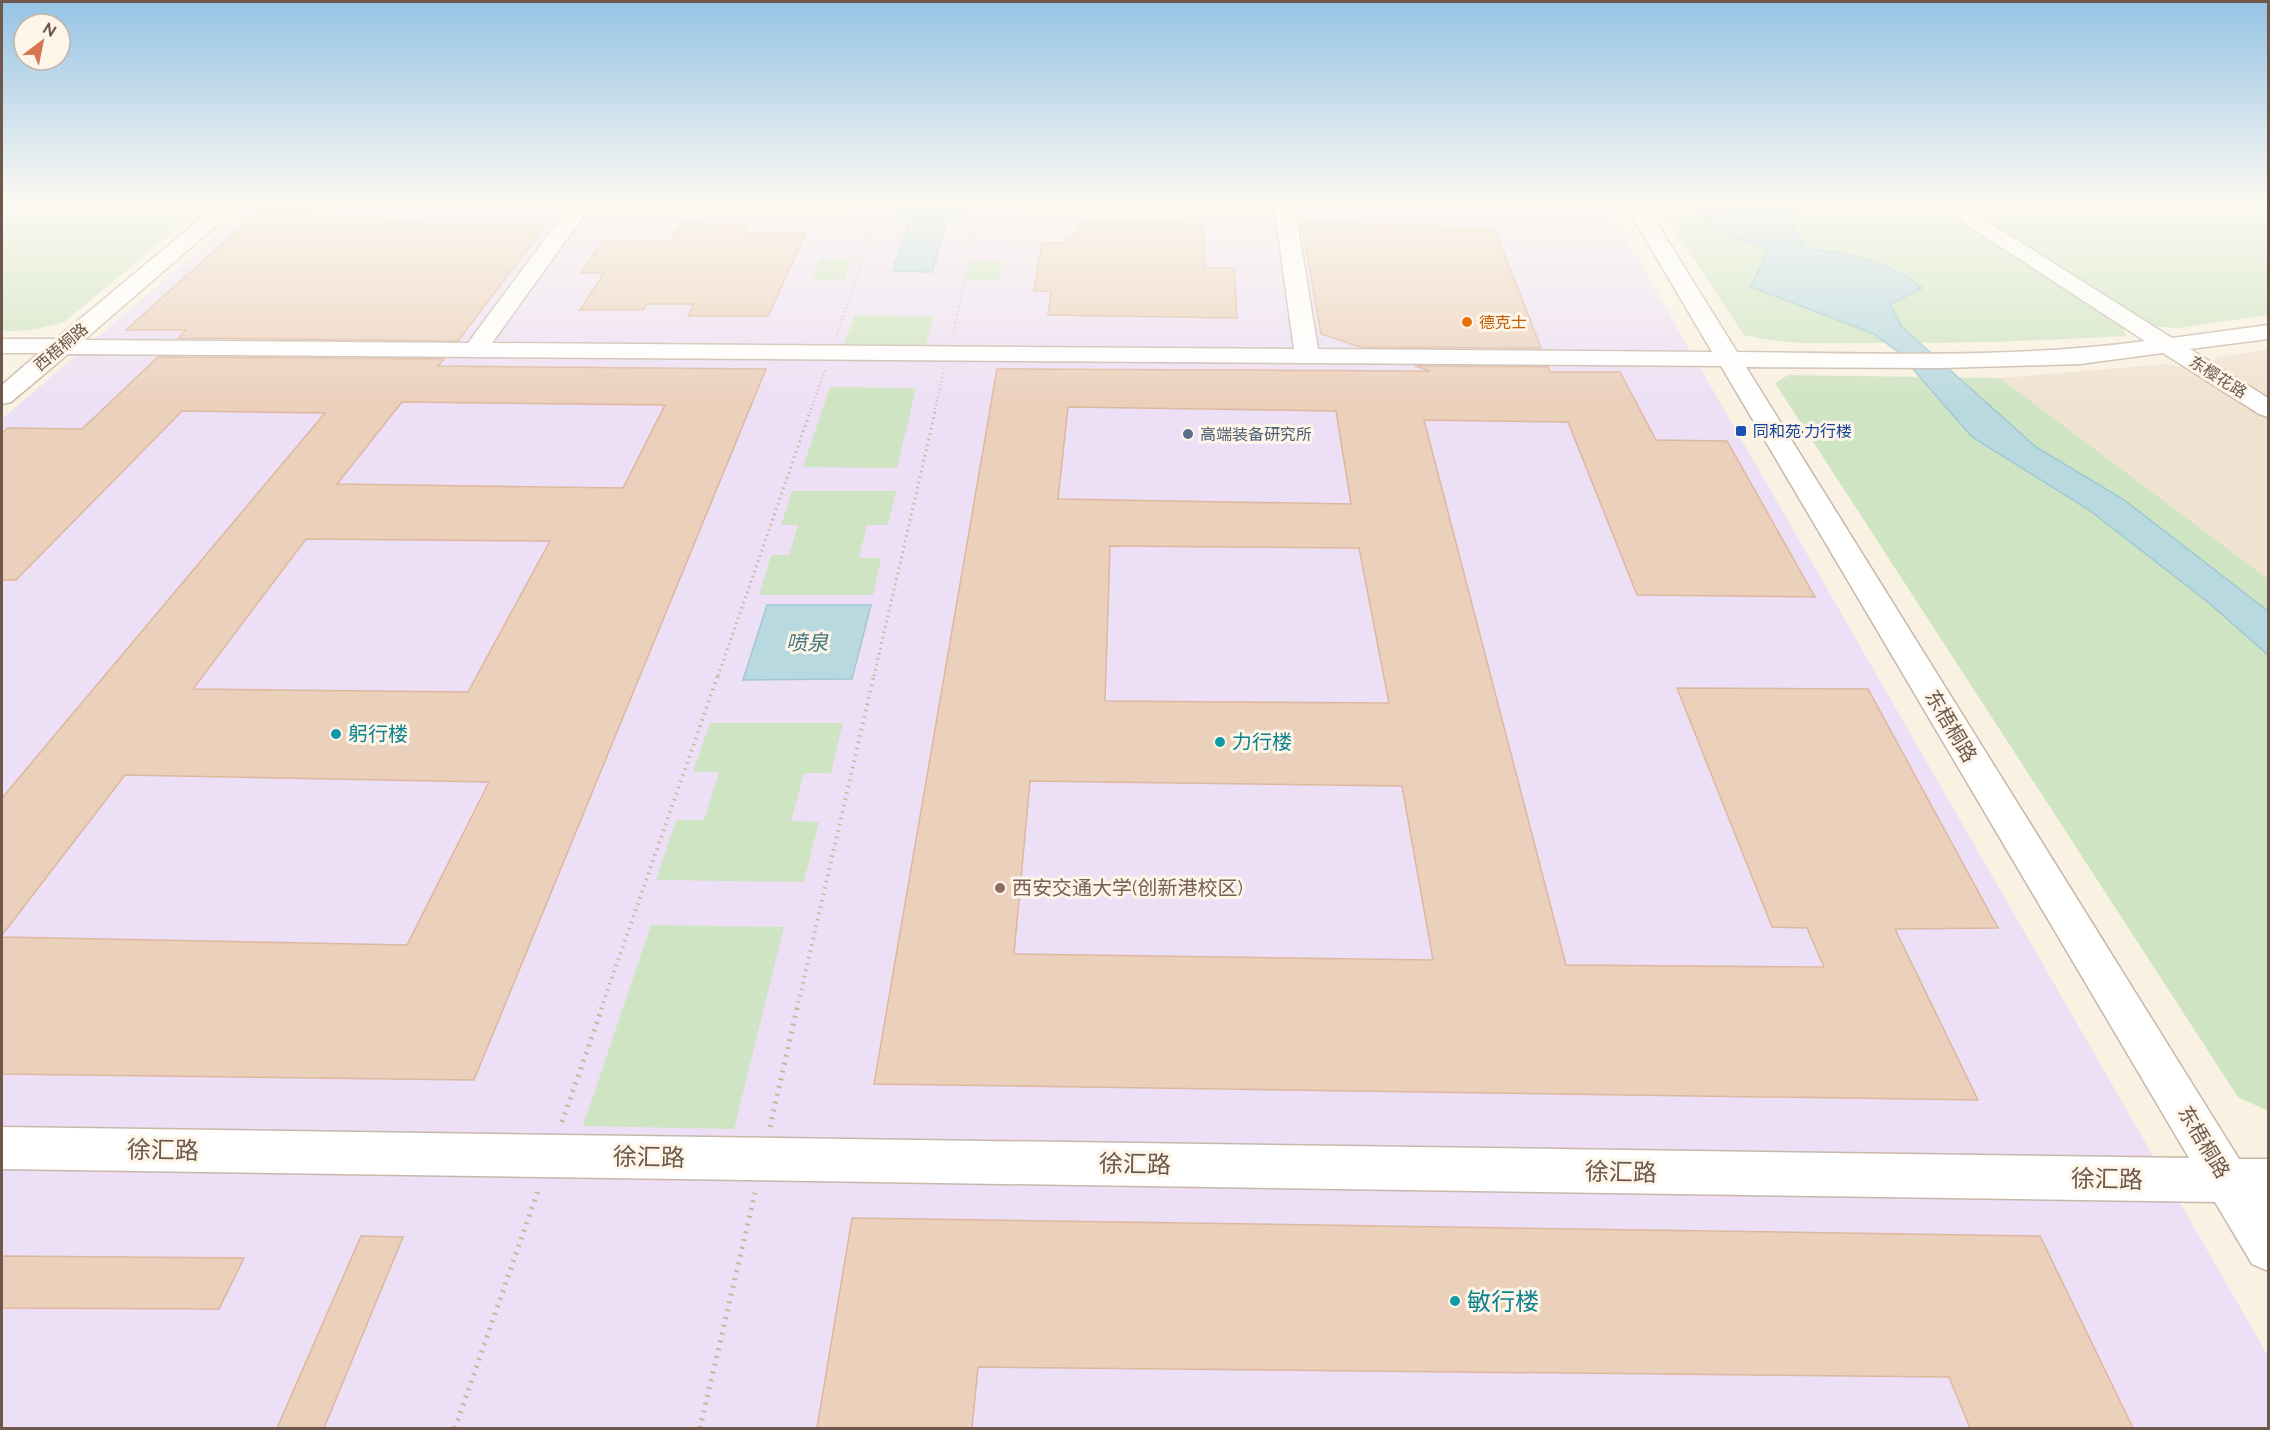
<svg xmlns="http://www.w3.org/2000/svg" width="2270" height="1430" font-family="Raleway,'Noto Sans SC',sans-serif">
<rect width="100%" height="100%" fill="#f9f1e1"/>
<!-- residential -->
<polygon fill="#f0e2d1" points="2268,350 2268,579 2000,378 2166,364 2180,367 2214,363 2217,357"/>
<!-- education -->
<polygon fill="#eddff5" points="253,204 1606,204 2268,1356 2268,1428 2,1428 2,419"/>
<!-- green -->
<g fill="#cfe4c2">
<path d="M2,204H207L64,322C42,329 24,332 2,331Z"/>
<polygon points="267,204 567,204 414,205 405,214"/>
<polygon points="595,204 847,204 842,217 588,216"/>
<polygon points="1018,204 1271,204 1273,218 1016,216"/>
<path d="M1657,204H1930L2122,325L2126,336C2043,341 1963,343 1880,343C1835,343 1788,346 1744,335Z"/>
<polygon points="1959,204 2268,204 2268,315 2177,328 2154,326"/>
<polygon points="821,259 852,260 844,281 812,280"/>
<polygon points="970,261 1002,261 999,280 966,280"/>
<polygon points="855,315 934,316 924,351 842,350"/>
<polygon points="1788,375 2000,378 2268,579 2268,1111 2238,1097 1775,383"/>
<polygon points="830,387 916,388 897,468 803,467"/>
<polygon points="792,491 896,491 888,525 867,525 859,558 881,558 873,595 759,595 771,555 789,555 798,525 781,525"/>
<polygon points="710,723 843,723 831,773 804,773 791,821 819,822 804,882 656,880 676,820 704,820 719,772 693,772"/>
<polygon points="651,925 784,927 734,1129 583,1126"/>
</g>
<!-- water -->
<g fill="#b9d9e0" stroke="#a0c8d0" stroke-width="1.5">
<polygon points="898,204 966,204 962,220 893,220"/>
<path d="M1744,204H1780L1797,218L1793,228L1806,248C1851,254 1886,259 1922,288L1890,304L1902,327L2036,447L2123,499L2268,611V655L2209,603L2089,510L1972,437L1898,352L1874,334L1751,287L1768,250L1708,225L1702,212L1730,215Z"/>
<polygon points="909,221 947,221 932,272 893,271"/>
<polygon points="767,605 871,605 852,679 743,680"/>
</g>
<!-- building -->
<g fill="#ebd0bc" stroke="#dcb89e" stroke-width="1.5" fill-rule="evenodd">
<polygon points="261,209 440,225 545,226 458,341 178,338 186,330 126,330"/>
<polygon points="1301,221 1495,230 1541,348 1360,347 1321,334"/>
<polygon points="1078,222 1203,223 1205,268 1234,268 1237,318 1048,315 1051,291 1034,291 1042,243 1066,243 1067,236 1077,236"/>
<polygon points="682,223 747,224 742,232 806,233 768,316 688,316 694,304 647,304 643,310 580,310 604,273 581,273 603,241 671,242"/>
<path d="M158,357L444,359L438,366L766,369L474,1080L2,1074V937L407,945L489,782L125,775L2,935V798L325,413L182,411L16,580H2V433L8,428L82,429ZM402,402L665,405L623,488L337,484ZM306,539L550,541L468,692L193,689Z"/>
<path d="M1415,366L1548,367L1550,372H1620L1656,440L1727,441L1815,597L1637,595L1568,422L1424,420L1566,965L1824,967L1807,928L1772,927L1677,688L1868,689L1998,928L1895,929L1978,1100L874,1084L997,369L1430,371ZM1068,407L1336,411L1351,504L1058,499ZM1110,546L1359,548L1389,703L1105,701ZM1030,781L1402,786L1433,960L1014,954Z"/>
<polygon points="852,1218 2040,1236 2133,1428 1970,1428 1949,1377 978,1367 972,1428 817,1428"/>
<polygon points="361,1236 403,1237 324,1428 277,1428"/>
<polygon points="2,1256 244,1258 219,1309 2,1308"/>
</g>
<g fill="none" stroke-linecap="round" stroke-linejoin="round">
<!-- minor casing -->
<g stroke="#c8b8aa" stroke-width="3">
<path id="minor" d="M218,204H241L84,340L468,343L571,204H592L492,343L1294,349L1274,204H1294L1318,349L1712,352L1625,204H1645L1737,352C1873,353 2010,359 2145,341L1935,204H1960L2172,338L2268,325V339L2190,349L2268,398V417L2259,414L2163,353L2080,364L1942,368L1746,367L2239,1159H2268V1271L2252,1264L2215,1202L2,1169V1127L2189,1158L1721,366L68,354L11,402L2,404V385L39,353H2V339H56Z"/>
</g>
<!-- path-far3 -->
<g stroke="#cfb4a0" stroke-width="2" stroke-dasharray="1 3" stroke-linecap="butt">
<polyline points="598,217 876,219"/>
<polyline points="978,219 1266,220"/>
<polyline points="837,335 881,204"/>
<polyline points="953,335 982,204"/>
<polyline points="810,413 825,370"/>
<polyline points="934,413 944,371"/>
</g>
<!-- path-far2 -->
<g stroke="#cfb4a0" stroke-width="3" stroke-dasharray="1.5 4" stroke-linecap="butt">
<polyline points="718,676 810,412"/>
<polyline points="874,676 935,412"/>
</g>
<!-- path-far1 -->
<g stroke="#cfb4a0" stroke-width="4" stroke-dasharray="1.5 5" stroke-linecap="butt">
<polyline points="601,1009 718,675"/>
<polyline points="797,1009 874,675"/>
</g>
<!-- path -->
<g stroke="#cfb4a0" stroke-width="5" stroke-dasharray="2 6" stroke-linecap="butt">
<polyline points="562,1122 602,1008"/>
<polyline points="770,1127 797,1008"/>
<polyline points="455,1428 539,1188"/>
<polyline points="700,1428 755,1193"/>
</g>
<!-- minor -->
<use href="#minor" fill="#fff" fill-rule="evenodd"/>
</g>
<!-- sky -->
<linearGradient id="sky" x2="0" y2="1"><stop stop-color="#95c3e5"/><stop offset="0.5" stop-color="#fcf9f2"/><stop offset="1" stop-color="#fcf9f2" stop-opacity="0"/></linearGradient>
<rect width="2270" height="405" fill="url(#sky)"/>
<!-- markers -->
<circle fill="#e8710a" stroke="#fdf5e7" stroke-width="2" cx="1467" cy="322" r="6"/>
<rect fill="#1a4fb4" stroke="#fdf5e7" stroke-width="2" x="1735" y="425" width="12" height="12" rx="3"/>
<circle fill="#5c6f8a" stroke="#fdf5e7" stroke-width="2" cx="1188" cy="434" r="6"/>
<g fill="#0f9aa8" stroke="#fdf5e7" stroke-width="2">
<circle cx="336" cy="734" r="6"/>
<circle cx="1220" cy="742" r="6"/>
<circle cx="1455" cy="1301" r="6"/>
</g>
<circle fill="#8d6e63" stroke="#fdf5e7" stroke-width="2" cx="1000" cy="888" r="6"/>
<g text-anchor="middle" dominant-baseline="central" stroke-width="6" stroke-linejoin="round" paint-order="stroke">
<!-- far-food labels -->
<g font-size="16" fill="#c56008" stroke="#fdf5e7" text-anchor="start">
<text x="1479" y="322">德克士</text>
</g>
<!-- far-street labels -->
<g font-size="16" fill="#6d584b" stroke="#fdf5e7">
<text transform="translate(61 347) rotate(-40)">西梧桐路</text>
<text transform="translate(2218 377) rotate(32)">东樱花路</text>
</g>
<!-- far-transit labels -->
<g font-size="16" fill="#164399" stroke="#fdf5e7" text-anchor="start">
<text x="1753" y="431">同和苑·力行楼</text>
</g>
<!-- far-service labels -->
<g font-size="16" fill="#4e5e75" stroke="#fdf5e7" text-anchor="start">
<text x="1200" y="434">高端装备研究所</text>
</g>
<!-- street labels -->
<g font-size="20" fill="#6d584b" stroke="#fdf5e7">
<text transform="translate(1951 726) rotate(59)">东梧桐路</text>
<text transform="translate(2204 1142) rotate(59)">东梧桐路</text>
</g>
<!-- culture labels -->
<g font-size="20" fill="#0d838f" stroke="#fdf5e7" text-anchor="start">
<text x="348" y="734">躬行楼</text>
<text x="1232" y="742">力行楼</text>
</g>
<!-- education labels -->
<g font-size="20" fill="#785e54" stroke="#fdf5e7" text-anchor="start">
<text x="1012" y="888">西安交通大学(创新港校区)</text>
</g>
<!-- water labels -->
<g font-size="21" font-style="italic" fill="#47747f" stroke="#fdf5e7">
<text x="807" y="642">喷泉</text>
</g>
<!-- near-street labels -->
<g font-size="24" fill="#6d584b" stroke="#fdf5e7">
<text transform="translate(163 1150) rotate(1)">徐汇路</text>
<text transform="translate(649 1157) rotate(1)">徐汇路</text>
<text transform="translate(1135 1164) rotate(1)">徐汇路</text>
<text transform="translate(1621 1172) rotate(1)">徐汇路</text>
<text transform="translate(2107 1179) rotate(1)">徐汇路</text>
</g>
<!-- near-culture labels -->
<g font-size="24" fill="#0d838f" stroke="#fdf5e7" text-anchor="start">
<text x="1467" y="1301">敏行楼</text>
</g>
</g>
<!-- border -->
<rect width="2270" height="1430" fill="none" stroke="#6d584b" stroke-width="6"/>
<!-- north arrow -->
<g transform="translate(42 42) rotate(32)"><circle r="28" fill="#fdf5e7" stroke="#c3b6a9" stroke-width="1.5"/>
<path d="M0-4.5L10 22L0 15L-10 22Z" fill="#d77453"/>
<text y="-9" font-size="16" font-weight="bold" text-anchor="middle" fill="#6d584b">N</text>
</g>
</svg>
